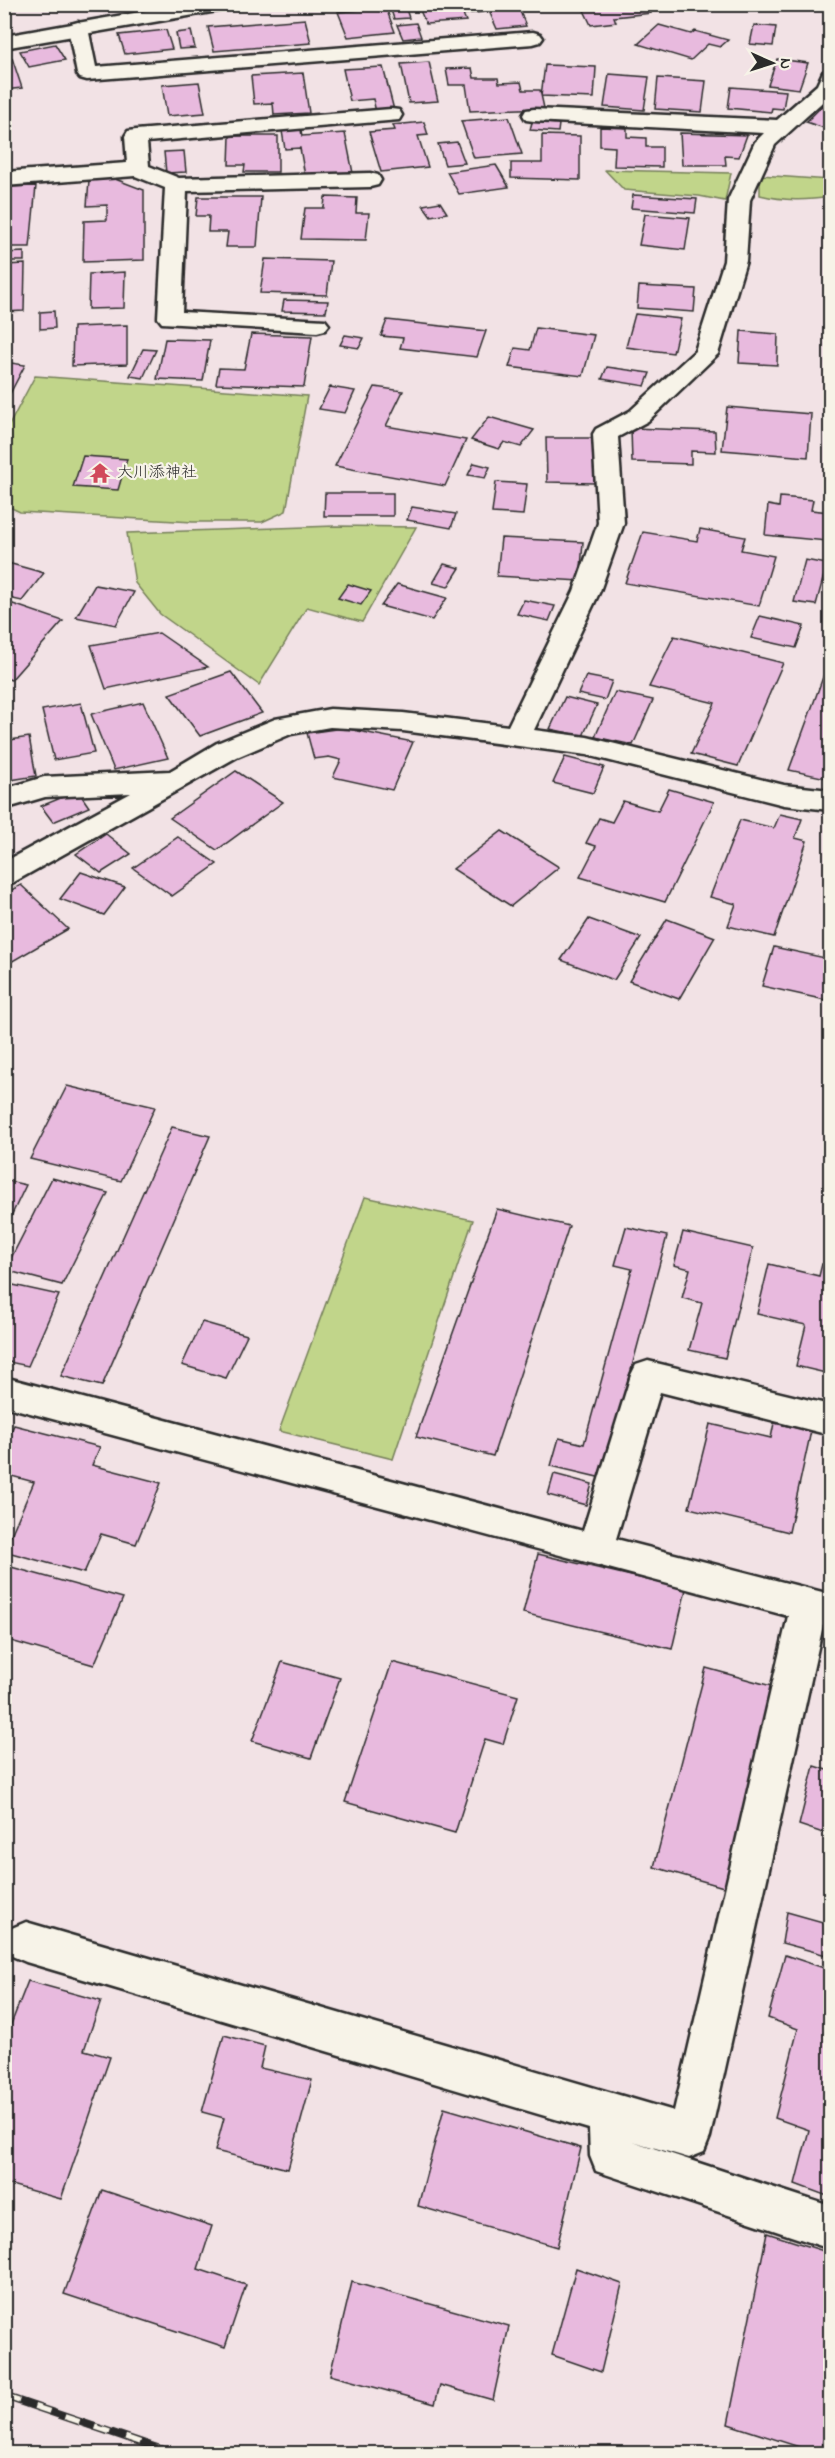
<svg xmlns="http://www.w3.org/2000/svg" width="835" height="2458" font-family="'Indie Flower','Klee One',sans-serif">
<rect width="100%" height="100%" fill="#f2e2e5"/>
<filter id="ink" filterUnits="userSpaceOnUse"><feTurbulence type="fractalNoise" baseFrequency=".0167" numOctaves="2"/><feDisplacementMap in="SourceGraphic" scale="12" xChannelSelector="R" yChannelSelector="G"/><feConvolveMatrix kernelMatrix="1 2 1 2 8 2 1 2 1" color-interpolation-filters="sRGB"/></filter>
<g filter="url(#ink)">
<!-- green -->
<g fill="#c1d58a" stroke="#76805a" stroke-width="1.5">
<polygon points="605,170 731,173 725,201 699,196 624,190"/>
<path d="M760,175L830,180V197C805,201 785,201 760,195Z"/>
<polygon points="35,376 307,396 286,511 262,522 193,522 20,512 5,505 4,435"/>
<polygon points="335,526 416,527 362,622 307,607 259,685 160,614 135,583 127,533"/>
<polygon points="365,1197 473,1220 393,1459 279,1431"/>
</g>
<!-- building -->
<g fill="#e8bade" stroke="#2b2b2b" stroke-width="1.5">
<polygon points="458,4 480,4 483,12 463,14 466,21 426,24 419,8"/>
<polygon points="486,4 517,4 526,26 497,29"/>
<polygon points="581,4 647,4 651,13 614,17 616,22 591,25"/>
<polygon points="678,4 718,4 721,8 694,11 691,5 680,7"/>
<polygon points="386,8 395,32 348,37 338,12"/>
<polygon points="406,9 409,18 394,19 391,10"/>
<polygon points="305,19 311,43 214,51 208,27"/>
<polygon points="416,23 421,37 403,39 397,25"/>
<polygon points="659,25 691,34 695,31 728,40 720,47 708,44 691,60 638,44"/>
<polygon points="754,25 776,27 773,46 750,44"/>
<polygon points="166,30 172,49 125,54 119,35"/>
<polygon points="191,31 195,48 179,49 176,33"/>
<polygon points="55,44 65,60 29,67 20,51"/>
<polygon points="12,58 22,88 4,90 4,59"/>
<polygon points="777,59 808,63 799,89 768,85"/>
<polygon points="429,62 438,101 409,103 401,64"/>
<polygon points="545,65 596,67 594,98 541,96"/>
<polygon points="383,67 394,110 376,112 373,99 350,101 343,69"/>
<polygon points="472,68 474,78 498,78 499,83 521,82 523,90 540,90 544,108 470,111 466,85 449,85 446,69"/>
<polygon points="303,73 309,113 274,115 273,103 254,104 251,76"/>
<polygon points="609,74 649,77 644,110 604,107"/>
<polygon points="658,78 706,81 702,112 655,109"/>
<polygon points="199,82 205,113 167,116 162,85"/>
<polygon points="731,87 786,91 783,109 772,108 771,112 728,108"/>
<polygon points="830,98 830,130 806,122"/>
<polygon points="509,117 522,154 474,158 461,121"/>
<polygon points="424,122 428,135 418,136 428,167 381,172 369,132 395,130 393,125"/>
<polygon points="532,122 559,124 558,132 530,130"/>
<polygon points="600,127 627,128 627,137 646,138 646,147 662,147 662,167 614,166 615,147 600,146"/>
<polygon points="301,130 302,136 345,133 353,173 305,176 300,148 285,149 282,131"/>
<polygon points="680,133 747,135 739,157 725,156 726,165 682,165"/>
<polygon points="542,135 580,136 580,180 511,178 511,163 542,163"/>
<polygon points="230,136 278,136 278,172 244,172 245,165 229,165"/>
<polygon points="457,142 465,163 445,165 438,144"/>
<polygon points="184,151 186,172 166,173 164,152"/>
<polygon points="496,165 509,187 459,194 447,172"/>
<polygon points="115,179 144,190 144,260 83,262 84,221 107,220 107,205 87,206 89,180"/>
<polygon points="36,186 30,247 4,247 4,187"/>
<polygon points="633,195 697,199 695,213 631,208"/>
<polygon points="198,197 261,197 257,247 226,247 228,232 208,232 209,216 196,216"/>
<polygon points="325,197 357,198 356,213 369,213 366,240 301,239 305,208 324,208"/>
<polygon points="440,202 447,213 431,216 423,205"/>
<polygon points="645,214 690,218 685,250 639,245"/>
<polygon points="24,252 24,261 4,261 4,253"/>
<polygon points="265,259 331,261 327,295 260,293"/>
<polygon points="25,264 24,311 4,312 4,265"/>
<polygon points="125,272 124,308 88,309 89,274"/>
<polygon points="639,286 696,289 694,312 637,308"/>
<polygon points="284,300 328,301 326,312 282,311"/>
<polygon points="54,311 55,328 40,329 40,312"/>
<polygon points="635,314 681,319 673,353 626,347"/>
<polygon points="387,320 486,331 477,357 400,348 403,338 381,336"/>
<polygon points="127,325 127,364 72,366 73,327"/>
<polygon points="536,328 594,335 583,376 509,367 515,348 530,350"/>
<polygon points="741,331 778,334 777,365 739,363"/>
<polygon points="251,334 312,336 304,387 216,384 219,368 244,369"/>
<polygon points="345,335 364,338 359,348 340,345"/>
<polygon points="165,339 210,340 203,381 157,379"/>
<polygon points="143,349 156,350 143,378 130,376"/>
<polygon points="4,362 25,365 4,405"/>
<polygon points="607,367 650,373 645,386 602,379"/>
<polygon points="330,387 355,391 345,413 319,409"/>
<polygon points="375,387 403,391 386,426 466,440 445,486 335,466"/>
<polygon points="727,407 811,414 808,457 722,450"/>
<polygon points="489,417 534,430 521,447 504,442 499,449 471,440"/>
<polygon points="631,428 715,431 716,452 691,451 691,464 632,462"/>
<polygon points="546,438 593,438 594,483 547,482"/>
<polygon points="83,456 127,459 118,490 73,487"/>
<polygon points="474,463 490,467 485,478 468,475"/>
<polygon points="496,482 527,484 523,515 492,513"/>
<polygon points="325,493 393,493 393,516 324,516"/>
<polygon points="780,497 813,500 811,510 830,512 827,541 765,535 768,505 779,507"/>
<polygon points="412,507 456,514 451,528 407,520"/>
<polygon points="700,529 745,537 741,550 774,556 759,606 625,583 643,532 697,541"/>
<polygon points="501,538 583,542 580,581 497,576"/>
<polygon points="805,560 827,564 816,605 794,602"/>
<polygon points="8,563 44,573 22,601 4,597 4,568"/>
<polygon points="444,564 460,568 448,587 433,583"/>
<polygon points="348,584 371,591 361,605 338,598"/>
<polygon points="397,584 447,598 432,620 381,606"/>
<polygon points="95,585 134,592 116,625 76,617"/>
<polygon points="524,600 555,606 549,621 517,614"/>
<polygon points="10,603 63,621 11,680 4,677 4,608"/>
<polygon points="760,616 804,626 796,648 751,638"/>
<polygon points="159,633 208,667 106,689 91,645"/>
<polygon points="674,636 783,663 738,766 691,754 715,703 649,687"/>
<polygon points="830,658 830,767 826,778 789,770"/>
<polygon points="231,672 262,713 200,736 169,694"/>
<polygon points="586,676 612,681 605,700 578,694"/>
<polygon points="615,692 653,700 633,745 595,737"/>
<polygon points="565,697 597,705 583,736 550,729"/>
<polygon points="143,702 168,758 114,770 91,714"/>
<polygon points="81,703 94,753 54,760 42,710"/>
<polygon points="343,728 413,742 392,790 333,777 341,760 329,757 314,759 307,733"/>
<polygon points="29,737 36,776 4,781 4,741"/>
<polygon points="565,757 604,767 593,793 553,783"/>
<polygon points="236,771 283,802 217,850 170,818"/>
<polygon points="669,789 714,802 665,902 580,877 596,846 586,843 599,818 612,822 623,801 658,811"/>
<polygon points="78,791 89,807 53,822 41,806"/>
<polygon points="780,814 802,819 795,838 807,841 774,937 728,926 736,904 710,897 740,820 774,828"/>
<polygon points="502,831 559,867 511,906 453,869"/>
<polygon points="106,834 131,854 101,873 76,854"/>
<polygon points="178,837 217,864 172,896 133,868"/>
<polygon points="81,872 125,887 104,915 60,899"/>
<polygon points="21,885 68,929 4,966 4,894"/>
<polygon points="589,919 641,938 614,980 561,960"/>
<polygon points="667,919 715,937 679,999 629,981"/>
<polygon points="774,947 830,959 830,1001 762,986"/>
<polygon points="67,1086 155,1107 121,1181 30,1159"/>
<polygon points="172,1127 210,1136 102,1386 61,1376"/>
<polygon points="52,1178 108,1193 62,1285 5,1270"/>
<polygon points="4,1180 26,1185 4,1231"/>
<polygon points="497,1209 569,1226 493,1456 416,1437"/>
<polygon points="626,1227 667,1236 602,1478 551,1466 559,1438 584,1444 632,1269 615,1265"/>
<polygon points="683,1232 753,1248 725,1358 689,1350 702,1303 682,1298 690,1269 674,1265"/>
<polygon points="769,1264 819,1276 822,1264 830,1266 830,1374 796,1366 806,1325 757,1314"/>
<polygon points="4,1283 59,1295 28,1366 4,1361"/>
<polygon points="202,1322 247,1335 226,1378 182,1365"/>
<polygon points="774,1423 811,1431 789,1532 689,1508 710,1424 771,1438"/>
<polygon points="14,1425 100,1447 92,1465 161,1483 136,1544 101,1534 84,1573 4,1551 34,1482 4,1474 4,1446"/>
<polygon points="554,1474 592,1484 586,1505 548,1495"/>
<polygon points="538,1554 686,1589 672,1649 523,1613"/>
<polygon points="4,1565 123,1598 94,1665 4,1639"/>
<polygon points="282,1662 340,1678 311,1758 252,1741"/>
<polygon points="392,1662 518,1696 503,1744 485,1739 455,1833 345,1802"/>
<polygon points="706,1668 775,1687 727,1888 654,1867"/>
<polygon points="814,1766 830,1771 830,1814 826,1834 799,1825"/>
<polygon points="787,1912 830,1924 830,1956 782,1943"/>
<polygon points="785,1955 830,1970 830,2197 795,2184 809,2130 775,2118 798,2029 768,2018"/>
<polygon points="28,1981 101,2001 84,2050 110,2057 61,2199 4,2183 4,2042"/>
<polygon points="224,2035 265,2046 260,2068 312,2080 288,2169 215,2151 224,2118 202,2112"/>
<polygon points="444,2108 581,2148 557,2247 418,2206"/>
<polygon points="102,2190 212,2226 198,2269 246,2285 225,2347 64,2294"/>
<polygon points="767,2233 830,2253 830,2405 821,2454 728,2424"/>
<polygon points="576,2268 622,2284 601,2372 552,2355"/>
<polygon points="352,2282 509,2326 493,2400 440,2385 435,2404 330,2375"/>
</g>
<g fill="none" stroke-linecap="round" stroke-linejoin="round">
<!-- minor casing -->
<g stroke="#2b2b2b" stroke-width="5">
<g id="minor">
<polygon points="78,22 85,24 88,28 96,67 533,32 540,34 543,38 540,42 533,44 87,80 80,78 77,74 68,28 71,24"/>
<polygon points="830,70 830,95 775,145 750,200 746,261 718,354 648,421 618,437 624,523 600,591 534,730 587,737 784,785 830,790 830,810 784,805 587,755 403,731 330,727 291,734 237,757 14,882 4,885 4,862 131,793 45,797 4,809 4,789 44,777 170,771 217,743 275,719 330,709 403,713 508,726 574,591 598,523 593,434 596,429 630,411 695,351 724,261 728,200 755,142 764,133 534,121 526,120 523,115 526,110 534,109 777,120 817,85 823,72"/>
<polygon points="391,109 399,110 402,115 399,120 147,142 149,166 179,178 370,173 378,175 381,180 378,185 370,187 187,191 182,312 325,320 329,325 325,330 317,332 162,323 158,318 165,188 135,176 4,186 4,172 127,163 125,136 128,131 136,130"/>
<polygon points="648,1361 830,1405 830,1435 660,1392 616,1539 830,1594 830,1626 823,1625 710,2137 704,2152 689,2158 632,2141 830,2206 830,2249 596,2171 590,2156 589,2129 26,1962 12,1956 6,1942 12,1928 26,1922 674,2111 788,1616 4,1406 4,1377 583,1531 631,1375 636,1365"/>
</g>
</g>
<!-- tertiary casing -->
<g stroke="#2b2b2b" stroke-width="5">
<polygon id="tertiary" points="185,4 233,4 230,8 223,10 4,48 4,36"/>
</g>
<!-- minor -->
<use href="#minor" fill="#f7f3e8" fill-rule="evenodd"/>
<!-- tertiary -->
<use href="#tertiary" fill="#f7f3e8" fill-rule="evenodd"/>
<!-- rail casing -->
<g stroke="#2b2b2b" stroke-width="8">
<polyline id="rail" points="4,2396 175,2454"/>
</g>
<!-- rail -->
<use href="#rail" stroke="#f7f3e8" stroke-width="5" stroke-dasharray="16" stroke-linecap="butt"/>
</g>
</g>
<!-- icons -->
<defs>
<g id="temple-bare" transform="scale(1.62)"><path d="M0-6L5-2H3V0L6.5 2.5H4V6H1.5V3h-3V6H-4V2.5H-6.5L-3 0V-2H-5Z" fill="#d1495b" stroke="#f7f3e8" stroke-width="2.5" paint-order="stroke"/></g>
</defs>
<g fill-rule="evenodd">
<use href="#temple-bare" x="100" y="473"/>
</g>
<g text-anchor="middle" dominant-baseline="central" stroke-width="4.5" stroke-linejoin="round" paint-order="stroke">
<!-- far-poi labels -->
<g font-size="16" fill="#2b2b2b" stroke="#f7f3e8" text-anchor="start">
<text x="117" y="473">大川添神社</text>
</g>
</g>
<!-- margin -->
<rect width="835" height="2458" fill="none" stroke="#f7f3e8" stroke-width="24"/>
<rect x="12" y="12" width="811" height="2434" fill="none" stroke="#2b2b2b" stroke-width="2" filter="url(#ink)"/>
<!-- north arrow -->
<g transform="translate(772 63) rotate(93)" stroke="#f7f3e8" stroke-width="4.5" paint-order="stroke">
<path d="M0-4.5L10 22L0 15L-10 22Z" fill="#2b2b2b"/>
<text y="-9" font-size="16" font-weight="bold" text-anchor="middle" fill="#2b2b2b">N</text>
</g>
</svg>
